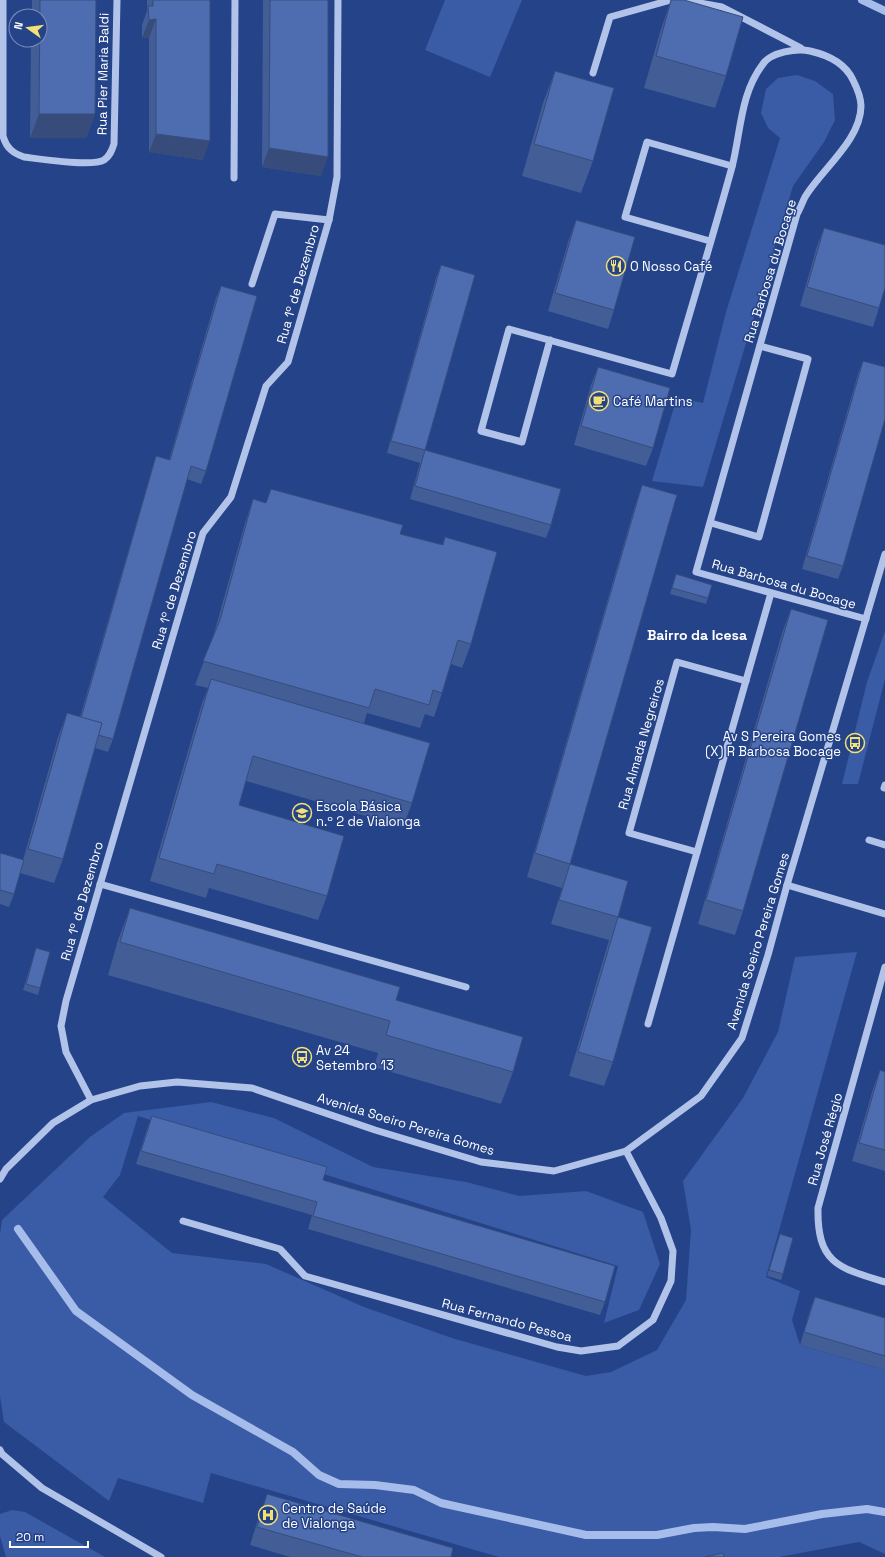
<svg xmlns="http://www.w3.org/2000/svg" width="885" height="1557" font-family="'Space Grotesk',sans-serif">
<rect width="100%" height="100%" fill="#254388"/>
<!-- green -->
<g fill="#3a5ba5">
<polygon points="445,0 522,0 490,77 425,50"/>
<polygon points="797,75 815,81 833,94 835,120 824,142 793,186 703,487 652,481 677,397 703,403 726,312 780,138 768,128 761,113 766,89 778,78"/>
<polygon points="885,631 885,679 858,784 842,784 867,682"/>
<polygon points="857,952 766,1277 800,1291 792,1320 800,1345 885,1370 885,1554 859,1542 779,1557 499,1557 211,1473 203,1503 118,1478 109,1501 4,1422 0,1396 0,1234 2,1220 90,1137 124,1113 211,1102 274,1118 373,1167 466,1182 519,1196 586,1191 643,1212 660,1264 639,1310 604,1323 618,1266 138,1116 120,1175 103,1197 172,1253 266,1264 364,1307 452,1338 586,1376 611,1372 657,1350 686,1300 691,1230 683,1181 743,1098 778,1032 795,957"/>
<polygon points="12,1510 25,1512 105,1557 6,1557 0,1536 0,1514"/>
</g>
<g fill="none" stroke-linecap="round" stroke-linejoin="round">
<!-- stream -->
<g stroke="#a6bcea" stroke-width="8">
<polyline points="862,0 885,11"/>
<polyline points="18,1229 76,1311 192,1395 293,1452 319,1475 339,1484 375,1485 414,1490 441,1503 586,1535 657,1535 694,1528 713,1527 745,1529 822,1514 867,1509 885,1512"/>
</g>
<!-- minor -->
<g stroke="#b1c3e9" stroke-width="7">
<path d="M3,0V136C6,147 12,153 24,157C40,159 92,167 104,160C110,156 112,150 114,144L117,0"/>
<polyline points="683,0 722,7 801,48"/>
<polyline points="593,73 610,17 671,0"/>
<polyline points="234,178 235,0"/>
<polyline points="710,241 625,217 647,142 732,166"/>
<polyline points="252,284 275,214 329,220"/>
<path d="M550,340L522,442L481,431L509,329L672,374C692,305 713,236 732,167C741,132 740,94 763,64C771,52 797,48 810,51C828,55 845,63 853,80C857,88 861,97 861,106C861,140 821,170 805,197C802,203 800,209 797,214L696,572L866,619"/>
<polyline points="711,523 759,537 808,359 760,346"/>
<polyline points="884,788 885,785"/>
<polyline points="869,840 885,845"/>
<polyline points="697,852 629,833 677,662 746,681"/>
<polyline points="100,884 466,987"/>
<polyline points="787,885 885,914"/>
<path d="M885,967L818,1208C817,1263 838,1268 885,1282"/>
<polyline points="648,1024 771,593"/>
<polyline points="91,1100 66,1052 61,1026 66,1001 203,533 231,497 266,386 288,362 329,220 337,177 338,0"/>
<polyline points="0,1179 6,1169 53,1123 91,1100 140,1086 177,1082 252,1088 375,1130 481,1162 554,1171 626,1151 701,1096 742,1038 768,955 787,885 885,554"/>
<polyline points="183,1221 280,1249 305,1276 557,1347 581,1351 618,1346 653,1320 671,1281 673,1251 661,1218 626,1151"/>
<polyline points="0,1450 2,1454 42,1488 161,1557"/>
</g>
</g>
<!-- wall -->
<g fill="#435d97">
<polygon points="32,0 96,0 95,114 86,138 30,138 31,40 40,40 40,16 32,16"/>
<polygon points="147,0 210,0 203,160 149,152 149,38 142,38 142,25 147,11"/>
<polygon points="263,0 328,0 321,176 262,167"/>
<polygon points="671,0 726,76 715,108 644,88 661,29"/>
<polygon points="555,71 593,161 581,193 522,176 543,103"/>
<polygon points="576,220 614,310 608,329 548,311 569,239"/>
<polygon points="824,228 879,308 873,327 800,306 817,246"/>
<polygon points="441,265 425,450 551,525 546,538 410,499 420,463 387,453 436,278"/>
<polygon points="221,286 206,471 201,484 187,479 113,739 108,752 95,748 63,859 54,883 20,873 14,894 9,907 0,904 0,853 23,860 58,737 67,713 80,717 152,469 156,456 169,460 216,298"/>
<polygon points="863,361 843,566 838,579 802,569 858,374"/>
<polygon points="598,367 653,448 646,466 574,445 591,385"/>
<polygon points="642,485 570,864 618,917 613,1062 604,1086 569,1076 609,940 551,924 562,888 527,877 634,509"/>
<polygon points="253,499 266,503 400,534 442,545 445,537 471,644 462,668 451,664 442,693 434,717 425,714 420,728 367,713 364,723 412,803 403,827 246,781 239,805 327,896 318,920 209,888 206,898 150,881 202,703 208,688 195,685 213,637 245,523"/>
<polygon points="676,574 708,598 706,604 670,594"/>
<polygon points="791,609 743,911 735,935 698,924 782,633"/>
<polygon points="130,908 396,1000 513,1072 501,1104 374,1067 378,1053 108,975 118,940"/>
<polygon points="36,948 40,988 38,995 23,990"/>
<polygon points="880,1070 885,1072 885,1171 852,1161 873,1089"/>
<polygon points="152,1116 323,1180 605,1302 600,1315 308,1229 312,1215 136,1164 147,1129"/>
<polygon points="780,1234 783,1274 781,1280 767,1276"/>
<polygon points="815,1297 885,1318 885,1370 800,1345 810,1310"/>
<polygon points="267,1494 451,1557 290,1557 250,1545 260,1513"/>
</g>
<!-- shaded-wall -->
<g fill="#374c7b">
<polygon points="156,19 149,38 142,38 149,20"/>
<polygon points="39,114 95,114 86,138 30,138"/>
<polygon points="156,134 210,141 203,160 149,152"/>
<polygon points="269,148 328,157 321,176 262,167"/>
</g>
<!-- building -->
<g fill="#4e6cb0" stroke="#374c7b">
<polygon points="40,0 96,0 95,114 39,114"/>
<polygon points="153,0 210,0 210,141 156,134 156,19 149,20 148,6 153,6"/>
<polygon points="270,0 328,0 328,157 269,148"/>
<polygon points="671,0 684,0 743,17 726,76 656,56"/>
<polygon points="555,71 614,88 593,161 534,144"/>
<polygon points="576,220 635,237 614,310 555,293"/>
<polygon points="824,228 885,245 885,288 879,308 807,287"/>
<polygon points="441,265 475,275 425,450 561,489 551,525 415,486 425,450 391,441"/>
<polygon points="221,286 257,296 206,471 191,466 113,739 98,735 102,723 81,718 156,456 170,460"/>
<polygon points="863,361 885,367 885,419 843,566 807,556"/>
<polygon points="598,367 670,388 653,448 581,426"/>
<polygon points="642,485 677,495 570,864 628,881 618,917 559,900 570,864 535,853"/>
<polygon points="271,489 403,525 400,534 443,545 445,537 497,552 471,644 458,640 442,693 433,690 429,705 375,689 369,708 203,661 220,620 253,499 266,503"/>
<polygon points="676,574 712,585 708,598 672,588"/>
<polygon points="791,609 828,620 743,911 706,900"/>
<polygon points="211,679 430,743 412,803 253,756 239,805 344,836 327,896 217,864 214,874 159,858"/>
<polygon points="67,713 102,723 63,859 28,849"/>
<polygon points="0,853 24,860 14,894 0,890"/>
<polygon points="130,908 400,987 396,1000 523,1037 513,1072 386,1035 390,1021 120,942"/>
<polygon points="618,917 652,927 613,1062 578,1052"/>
<polygon points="36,948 50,952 40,988 26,984"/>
<polygon points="880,1070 885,1072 885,1150 859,1143"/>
<polygon points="152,1116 327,1167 323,1180 615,1266 605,1302 313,1216 317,1202 141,1151"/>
<polygon points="780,1234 793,1238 783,1274 769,1270"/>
<polygon points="815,1297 885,1318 885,1356 804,1332"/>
<polygon points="267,1494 453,1548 451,1557 362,1557 257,1527"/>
<polygon points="723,1553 724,1557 705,1557"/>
</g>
<!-- icons -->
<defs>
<g id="restaurant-ring" transform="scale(1)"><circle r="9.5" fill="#254388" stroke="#f3e076" stroke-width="1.5"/><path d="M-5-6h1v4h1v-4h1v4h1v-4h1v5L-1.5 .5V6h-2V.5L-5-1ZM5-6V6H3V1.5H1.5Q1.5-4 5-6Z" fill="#f3e076"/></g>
<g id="cafe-ring" transform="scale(1)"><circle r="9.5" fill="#254388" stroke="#f3e076" stroke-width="1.5"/><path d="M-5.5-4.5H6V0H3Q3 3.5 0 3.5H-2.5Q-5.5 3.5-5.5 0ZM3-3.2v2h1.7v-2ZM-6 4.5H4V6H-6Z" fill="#f3e076"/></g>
<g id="bus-ring" transform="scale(1)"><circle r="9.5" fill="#254388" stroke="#f3e076" stroke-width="1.5"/><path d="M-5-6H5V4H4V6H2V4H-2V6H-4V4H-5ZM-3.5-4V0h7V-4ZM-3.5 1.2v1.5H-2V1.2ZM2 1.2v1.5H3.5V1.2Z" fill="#f3e076"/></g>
<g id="school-ring" transform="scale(1)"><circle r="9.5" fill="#254388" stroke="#f3e076" stroke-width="1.5"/><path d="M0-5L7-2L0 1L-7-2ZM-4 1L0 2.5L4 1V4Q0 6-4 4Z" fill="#f3e076"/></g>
<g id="hospital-ring" transform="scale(1)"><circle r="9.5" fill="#254388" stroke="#f3e076" stroke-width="1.5"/><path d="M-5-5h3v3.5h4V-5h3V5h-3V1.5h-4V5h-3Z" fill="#f3e076"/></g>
</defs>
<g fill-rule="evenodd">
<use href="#restaurant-ring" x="616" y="266"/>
<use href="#cafe-ring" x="599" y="401"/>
<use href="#bus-ring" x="855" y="743"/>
<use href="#school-ring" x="302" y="813"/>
<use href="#bus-ring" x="302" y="1057"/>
<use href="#hospital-ring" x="268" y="1515"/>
</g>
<g text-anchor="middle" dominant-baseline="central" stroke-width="3" stroke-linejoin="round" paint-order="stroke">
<!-- street labels -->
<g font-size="13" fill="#fff" stroke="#254388">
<text transform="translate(103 74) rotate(-89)">Rua Pier Maria Baldi</text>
<text transform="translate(770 271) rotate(-73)">Rua Barbosa du Bocage</text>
<text transform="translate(298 284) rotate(-74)">Rua 1º de Dezembro</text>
<text transform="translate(784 584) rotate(16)">Rua Barbosa du Bocage</text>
<text transform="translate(174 590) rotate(-73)">Rua 1º de Dezembro</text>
<text transform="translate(641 744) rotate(-74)">Rua Almada Negreiros</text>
<text transform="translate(82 901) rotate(-74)">Rua 1º de Dezembro</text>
<text transform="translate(758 941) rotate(-73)">Avenida Soeiro Pereira Gomes</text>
<text transform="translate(406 1124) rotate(17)">Avenida Soeiro Pereira Gomes</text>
<text transform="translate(825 1139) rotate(-74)">Rua José Régio</text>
<text transform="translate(507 1320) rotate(15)">Rua Fernando Pessoa</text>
</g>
<!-- poi labels -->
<g font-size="13" fill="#fff" stroke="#254388" text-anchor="start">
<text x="630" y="266">O Nosso Café</text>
<text x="613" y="401">Café Martins</text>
<text x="841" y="736" text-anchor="end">Av S Pereira Gomes<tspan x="841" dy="15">(X) R Barbosa Bocage</tspan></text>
<text x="316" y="806">Escola Básica<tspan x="316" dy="15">n.º 2 de Vialonga</tspan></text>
<text x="316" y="1050">Av 24<tspan x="316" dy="15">Setembro 13</tspan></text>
<text x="282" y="1508">Centro de Saúde<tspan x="282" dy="15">de Vialonga</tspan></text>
</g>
<!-- neighbourhood labels -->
<g font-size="14" font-weight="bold" fill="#fff" stroke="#254388">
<text x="697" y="635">Bairro da Icesa</text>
</g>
</g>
<!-- north arrow -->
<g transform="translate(28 28) rotate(284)"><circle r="19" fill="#254388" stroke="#7c8eb8"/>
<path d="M0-3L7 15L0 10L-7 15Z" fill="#f3e076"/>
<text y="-6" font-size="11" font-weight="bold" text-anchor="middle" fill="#ffffff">N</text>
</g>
<!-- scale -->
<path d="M10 1541v6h78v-6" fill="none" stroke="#ffffff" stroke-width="2"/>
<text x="16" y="1541" font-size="12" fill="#ffffff" stroke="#254388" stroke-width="3" paint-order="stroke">20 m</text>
</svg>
